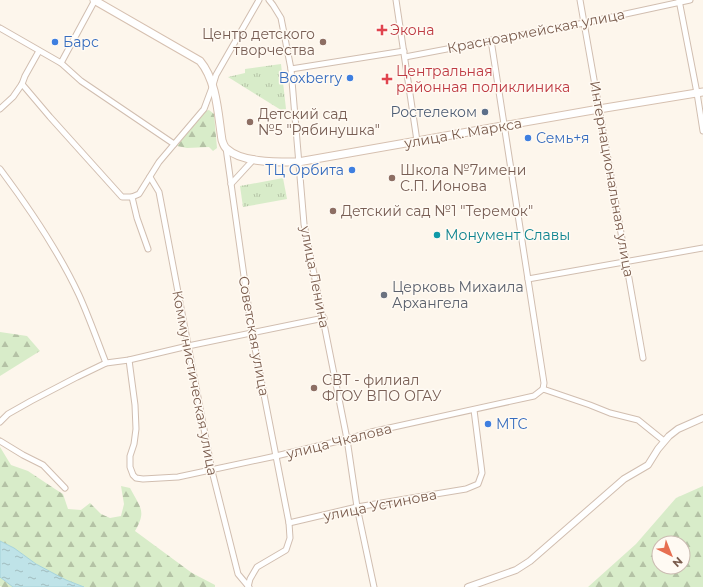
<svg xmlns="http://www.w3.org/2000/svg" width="703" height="587" font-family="Montserrat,sans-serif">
<defs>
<pattern id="forest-firs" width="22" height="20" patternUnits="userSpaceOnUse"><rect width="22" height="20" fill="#d8ecc9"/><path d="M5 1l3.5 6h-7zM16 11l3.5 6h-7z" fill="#b4c2a5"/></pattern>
<pattern id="park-tufts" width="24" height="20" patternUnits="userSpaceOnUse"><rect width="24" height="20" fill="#d8ecc9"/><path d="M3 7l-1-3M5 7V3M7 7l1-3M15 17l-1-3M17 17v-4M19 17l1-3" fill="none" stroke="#b4c2a5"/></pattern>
<pattern id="water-ripples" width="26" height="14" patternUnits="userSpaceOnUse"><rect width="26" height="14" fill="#bfe3e8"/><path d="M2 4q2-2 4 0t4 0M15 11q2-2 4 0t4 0" fill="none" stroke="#a0bbbe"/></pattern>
</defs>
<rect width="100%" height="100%" fill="#fdf6ec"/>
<!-- forest -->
<g fill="url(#forest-firs)" fill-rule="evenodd">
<polygon points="209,110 214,114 217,148 213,151 209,147 187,148 177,146 205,111"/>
<polygon points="0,332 27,336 40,351 0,376"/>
<path d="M0,447L11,465L28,471L55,489L63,494L68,509L81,510L90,503L101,514L110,518L121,516L124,504L121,486L130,488C140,507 147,511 135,531L192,573L215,585V587H84L66,580L36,564L14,548L0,541Z"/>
<path d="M703,486V587H588L636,544L676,498ZM659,543H683V567H659Z"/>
<polygon points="0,577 13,587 2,587 0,586"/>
</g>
<!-- park -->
<g fill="url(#park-tufts)">
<polygon points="281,64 286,109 281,110 228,77 245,73 245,69"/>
<polygon points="283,178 287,199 243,207 240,186"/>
</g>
<!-- water -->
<polygon fill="url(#water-ripples)" stroke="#a5d3da" points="0,541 14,548 36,564 66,580 84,587 13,587 0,577"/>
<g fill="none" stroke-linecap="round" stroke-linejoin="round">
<!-- minor casing -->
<g stroke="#d1beb0" stroke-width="7">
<g id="minor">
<polyline points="269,0 273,5 281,18 291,69 304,224 347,439 357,507 374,587"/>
<polyline points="396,0 417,141"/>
<polyline points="580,0 643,358"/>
<polyline points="679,0 697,93 703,131"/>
<polyline points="0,28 61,63 81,81 174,144"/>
<polyline points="491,40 544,383 543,389"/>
<polyline points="405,57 584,23 690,0"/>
<polyline points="61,63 95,0"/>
<polyline points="291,69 404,51"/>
<polyline points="22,84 50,117 122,197 132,197 139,194 159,162 204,109 213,85 216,75 259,0"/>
<polyline points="0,109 13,97 22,84 25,76 39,51"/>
<polyline points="226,148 252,333 289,523 290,538 286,550 257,567 250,579 248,587"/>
<path d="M0,169C30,209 58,250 79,295C89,317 97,340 106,363"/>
<polyline points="150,177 159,192 212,471 238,574 249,587"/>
<polyline points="231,184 254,159"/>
<polyline points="132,197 137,218 148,249"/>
<polyline points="528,279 703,248"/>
<polyline points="129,360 135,405 136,429 134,444 130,456 130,467 133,475 136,478 143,479 178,477 276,456 347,439 371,432 534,396 543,389"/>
<polyline points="543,389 590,405 610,413 638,420 664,441"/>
<polyline points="0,422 8,414 31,401 77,377 106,363 129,360 188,346 324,318"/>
<polyline points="0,441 23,455 43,465 65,488"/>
<polyline points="289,523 357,507 466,489 478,484 482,473 474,410"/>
</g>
</g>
<!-- tertiary casing -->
<g stroke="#d1beb0" stroke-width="8">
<polyline id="tertiary" points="468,587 516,570 530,561 624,479 648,465 658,449 669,436 678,429 703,418"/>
</g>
<!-- secondary casing -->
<g stroke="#d6c0b0" stroke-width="9">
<path id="secondary" d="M94,0L200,61C217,81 218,115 222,140C223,143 224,147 227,149C242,163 278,162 298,162L599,109L703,92"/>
</g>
<!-- minor -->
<use href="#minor" stroke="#fff" stroke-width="5"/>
<!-- tertiary -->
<use href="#tertiary" stroke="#fff" stroke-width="6"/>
<!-- secondary -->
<use href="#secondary" stroke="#fff" stroke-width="7"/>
</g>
<!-- markers -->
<g fill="#e0444e" stroke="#fffaf3" stroke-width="1.5">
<path d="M380 24h4v4h4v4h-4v4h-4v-4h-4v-4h4z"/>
<path d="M385 73h4v4h4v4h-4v4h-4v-4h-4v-4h4z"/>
</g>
<g fill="#3f7fe0" stroke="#fffaf3" stroke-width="1.5">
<circle cx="55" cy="42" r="4"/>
<circle cx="350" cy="78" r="4"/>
<circle cx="528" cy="138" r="4"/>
<circle cx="352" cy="170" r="4"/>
<circle cx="488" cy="424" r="4"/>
</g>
<g fill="#8d6e63" stroke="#fffaf3" stroke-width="1.5">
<circle cx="323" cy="42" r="4"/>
<circle cx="250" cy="122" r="4"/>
<circle cx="392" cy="178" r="4"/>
<circle cx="333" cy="211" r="4"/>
<circle cx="314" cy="388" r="4"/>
</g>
<circle fill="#5c6f8a" stroke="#fffaf3" stroke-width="1.5" cx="485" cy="112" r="4"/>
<circle fill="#0f9aa8" stroke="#fffaf3" stroke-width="1.5" cx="437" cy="235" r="4"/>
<circle fill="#6b7280" stroke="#fffaf3" stroke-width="1.5" cx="384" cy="295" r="4"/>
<g text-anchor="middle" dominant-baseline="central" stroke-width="3" stroke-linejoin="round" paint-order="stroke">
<!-- health labels -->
<g font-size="14" fill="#be3a42" stroke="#fffaf3" text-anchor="start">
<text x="390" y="30">Экона</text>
<text x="396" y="71">Центральная<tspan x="396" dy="16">районная поликлиника</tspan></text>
</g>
<!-- street labels -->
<g font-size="14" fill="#7a5c4d" stroke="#fffaf3">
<text transform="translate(536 31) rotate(-11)">Красноармейская улица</text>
<text transform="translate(463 133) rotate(-10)">улица К. Маркса</text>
<text transform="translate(612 179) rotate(80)">Интернациональная улица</text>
<text transform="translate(315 277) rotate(79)">улица Ленина</text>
<text transform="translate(254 336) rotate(80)">Советская улица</text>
<text transform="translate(195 383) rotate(79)">Коммунистическая улица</text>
<text transform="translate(339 441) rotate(-14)">улица Чкалова</text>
<text transform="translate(380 505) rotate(-11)">улица Устинова</text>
</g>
<!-- education labels -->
<g font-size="14" fill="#785e54" stroke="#fffaf3" text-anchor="start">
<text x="315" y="34" text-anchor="end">Центр детского<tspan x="315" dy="16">творчества</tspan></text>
<text x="258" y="114">Детский сад<tspan x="258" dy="16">№5 "Рябинушка"</tspan></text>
<text x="400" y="170">Школа №7имени<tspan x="400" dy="16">С.П. Ионова</tspan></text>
<text x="341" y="211">Детский сад №1 "Теремок"</text>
<text x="322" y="380">СВТ - филиал<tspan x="322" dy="16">ФГОУ ВПО ОГАУ</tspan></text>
</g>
<!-- shop labels -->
<g font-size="14" fill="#366cbe" stroke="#fffaf3" text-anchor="start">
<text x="63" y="42">Барс</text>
<text x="342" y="78" text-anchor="end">Boxberry</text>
<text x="536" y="138">Семь+я</text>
<text x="344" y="170" text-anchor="end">ТЦ Орбита</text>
<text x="496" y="424">МТС</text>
</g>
<!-- service labels -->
<g font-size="14" fill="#4e5e75" stroke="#fffaf3" text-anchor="end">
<text x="477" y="112">Ростелеком</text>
</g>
<!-- culture labels -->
<g font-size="14" fill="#0d838f" stroke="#fffaf3" text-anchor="start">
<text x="445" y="235">Монумент Славы</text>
</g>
<!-- worship labels -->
<g font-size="14" fill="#5b616d" stroke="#fffaf3" text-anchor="start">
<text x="392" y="287">Церковь Михаила<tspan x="392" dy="16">Архангела</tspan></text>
</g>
</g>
<!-- north arrow -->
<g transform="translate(671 555) rotate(137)"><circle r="19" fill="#fffaf3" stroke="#cabbb1"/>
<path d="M0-3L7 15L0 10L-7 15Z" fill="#e76f51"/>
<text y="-6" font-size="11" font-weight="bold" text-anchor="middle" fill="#7a5c4d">N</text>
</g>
</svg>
